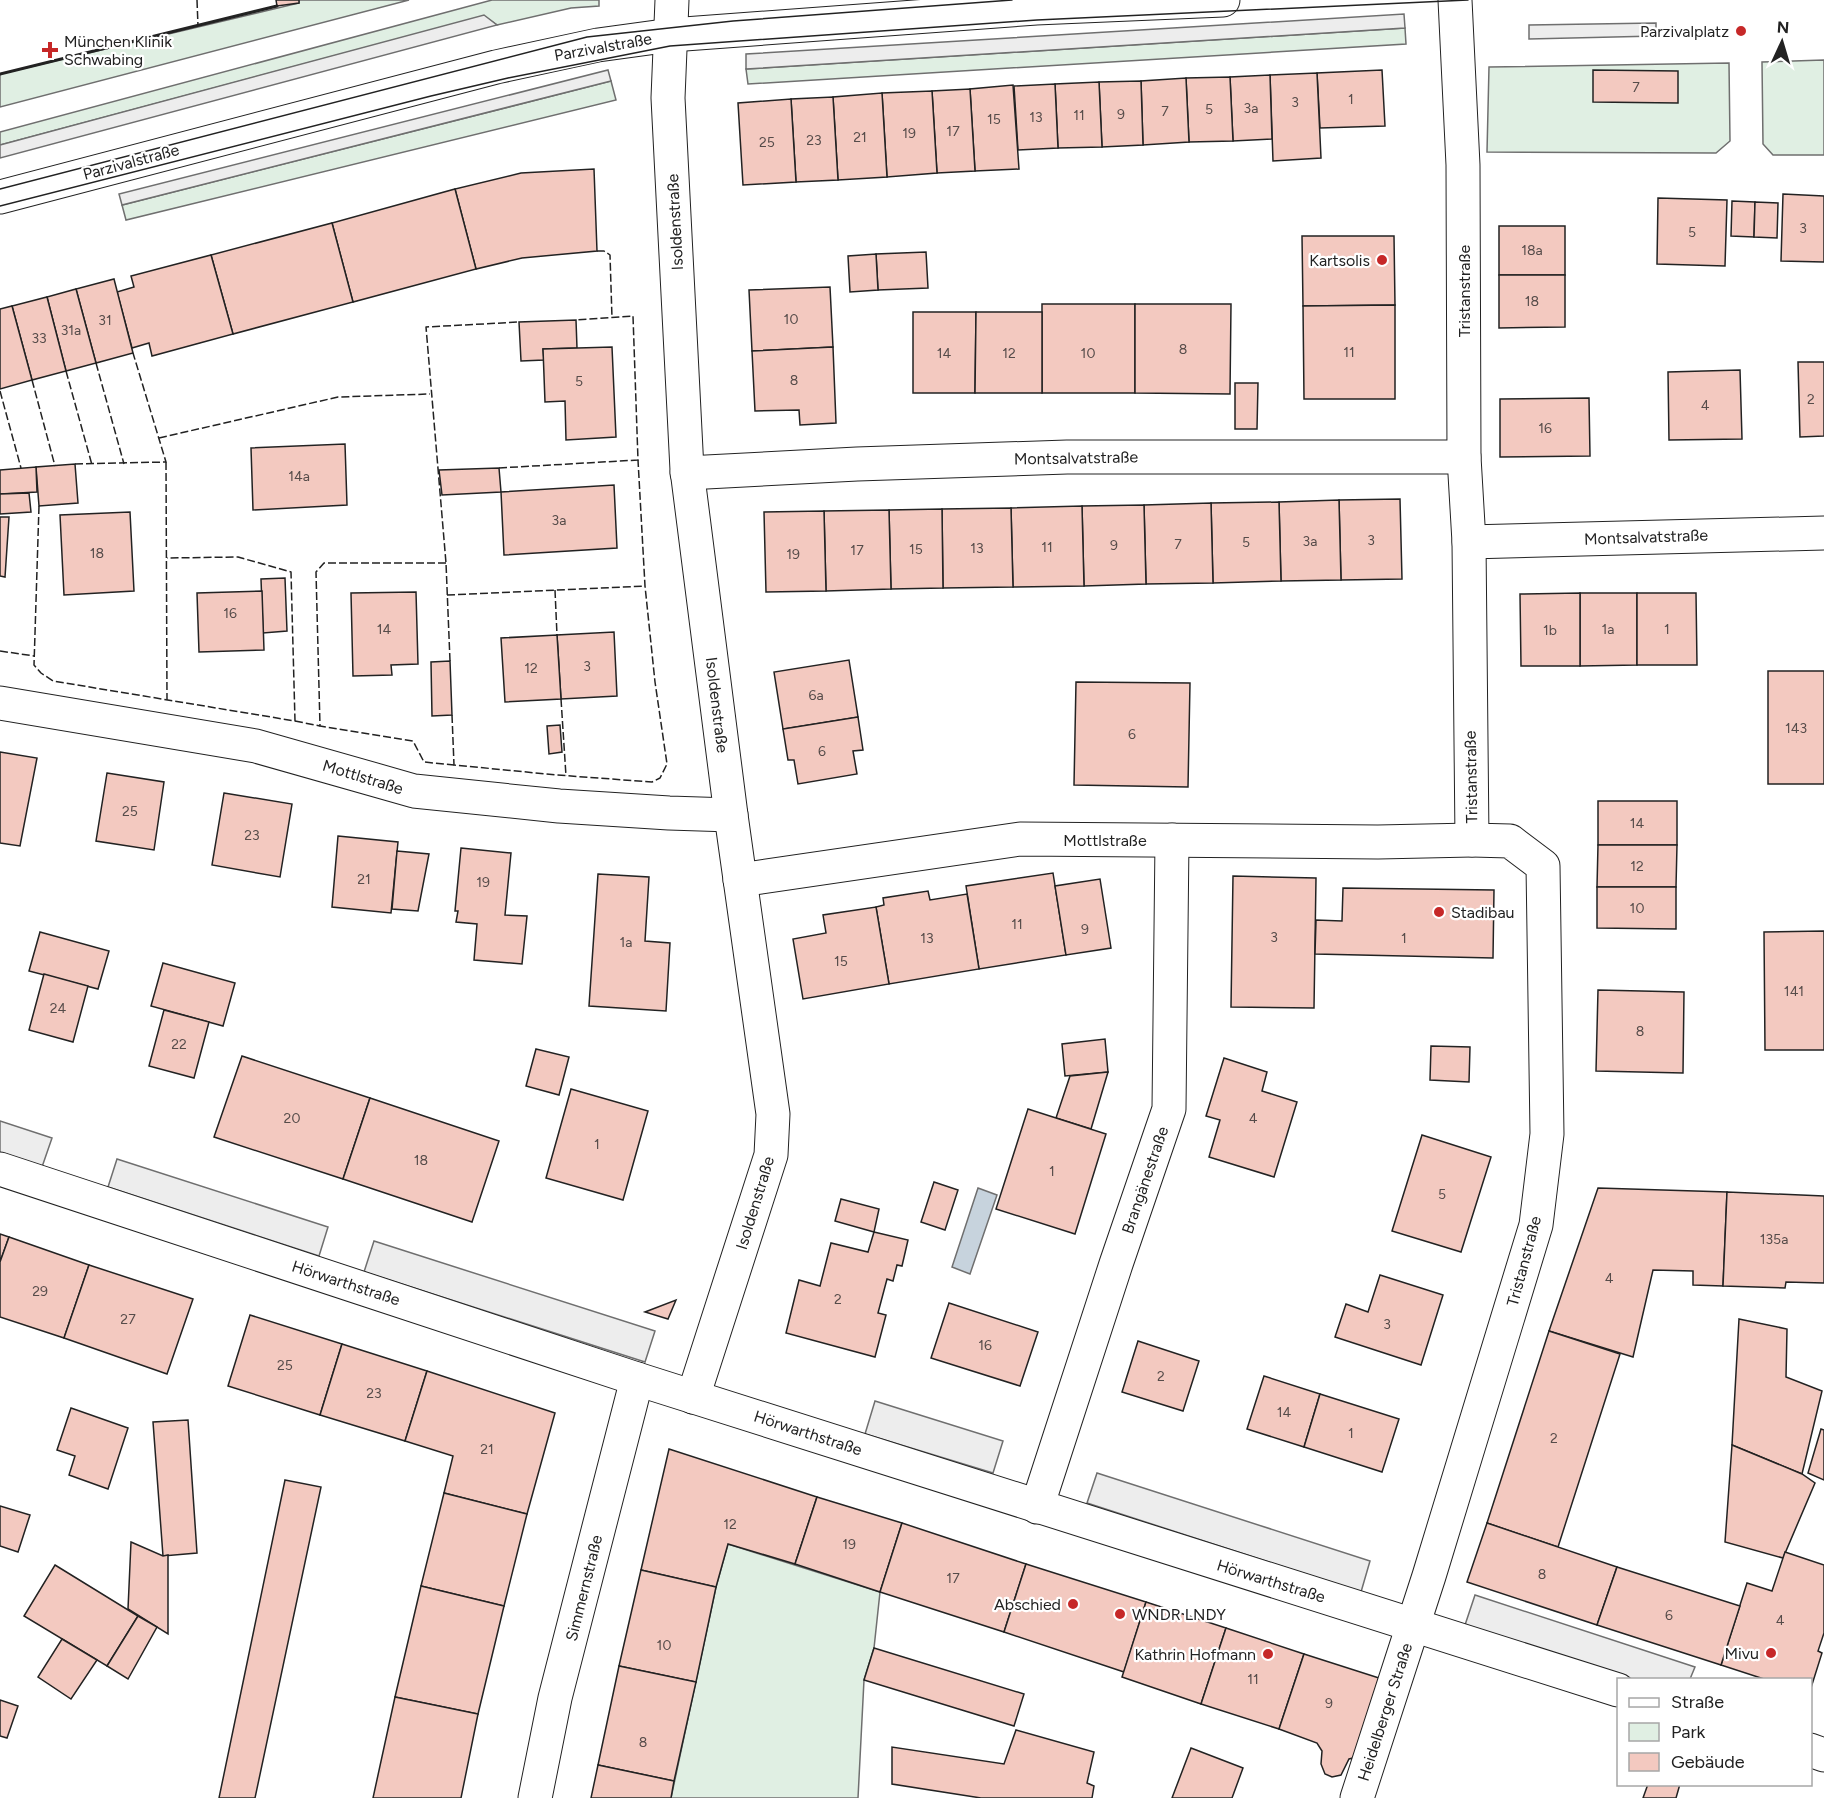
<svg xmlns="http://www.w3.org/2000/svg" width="1824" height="1798" font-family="Figtree,sans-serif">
<rect width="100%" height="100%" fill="#fff"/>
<!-- green -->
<g fill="#e0efe3" stroke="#6f6f6f" stroke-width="1.5">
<polygon points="299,0 409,0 0,107 0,74 299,3"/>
<polygon points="492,0 599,0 599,6 571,8 497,25 484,16 0,145 0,132"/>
<polygon points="1405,28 1406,44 748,84 746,69"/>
<polygon points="1824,60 1824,155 1773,155 1763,144 1762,62"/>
<polygon points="1729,63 1730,141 1716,153 1487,152 1489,67"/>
<polygon points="611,81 616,100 126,220 122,205"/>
<polygon points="728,1544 880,1592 874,1648 864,1680 858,1798 671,1798 716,1587"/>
</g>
<!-- parking -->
<g fill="#ededed" stroke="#6f6f6f" stroke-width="1.5">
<polygon points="1404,14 1405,28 746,69 746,54"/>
<polygon points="484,15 497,25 0,158 0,145"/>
<polygon points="1656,23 1656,36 1529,39 1529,25"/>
<polygon points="608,70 611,81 122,205 119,194"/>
<polygon points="0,1121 52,1138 42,1167 0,1153"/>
<polygon points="117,1159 328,1227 319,1256 108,1187"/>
<polygon points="374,1241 655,1331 645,1362 364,1272"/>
<polygon points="875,1401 1003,1441 993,1473 865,1434"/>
<polygon points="1097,1473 1370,1561 1361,1592 1087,1503"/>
<polygon points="1475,1595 1695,1667 1690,1679 1632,1679 1465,1625"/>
</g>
<!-- water -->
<polygon fill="#c7d3dd" stroke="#6f6f6f" stroke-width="1.5" points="978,1188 997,1195 970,1274 952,1267"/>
<!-- building -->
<g fill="#f3c9c0" stroke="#222" stroke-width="1.5">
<polygon points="276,0 299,0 299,3 277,6"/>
<polygon points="1382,70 1385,126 1320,128 1317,73"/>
<polygon points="1593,70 1678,71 1678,103 1593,102"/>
<polygon points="1317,73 1321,158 1273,161 1270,75"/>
<polygon points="1270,75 1272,139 1233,141 1230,77"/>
<polygon points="1230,77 1233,141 1189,142 1186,78"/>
<polygon points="1186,78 1189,142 1143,145 1141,81"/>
<polygon points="1141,81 1143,145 1102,147 1099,82"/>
<polygon points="1099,82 1102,147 1058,148 1055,84"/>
<polygon points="1055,84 1058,148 1018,150 1014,86"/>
<polygon points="1013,85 1019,169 975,171 970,89"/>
<polygon points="970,89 975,171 937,173 932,91"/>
<polygon points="932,91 937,173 887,177 882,93"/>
<polygon points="882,93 887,177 838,180 833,97"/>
<polygon points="833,97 838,180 796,182 791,99"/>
<polygon points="791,99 796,182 743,185 738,103"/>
<polygon points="594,169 597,251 522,258 476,269 455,189 521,173"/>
<polygon points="455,189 476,269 353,302 332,223"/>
<polygon points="1783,194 1824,196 1824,262 1781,261"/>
<polygon points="1658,198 1727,200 1725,266 1657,264"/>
<polygon points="1732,201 1755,202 1754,237 1731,236"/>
<polygon points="1755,202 1778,203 1777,238 1754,237"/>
<polygon points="332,223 353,302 233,334 211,255"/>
<rect x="1499" y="226" width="66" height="49"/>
<polygon points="1302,236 1394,236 1395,305 1303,306"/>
<polygon points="926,252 928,288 878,290 876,254"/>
<polygon points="876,254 878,290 850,292 848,256"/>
<polygon points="211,255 233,334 152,356 149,343 132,348 117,292 134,287 131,276"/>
<polygon points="1499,275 1565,275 1565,327 1499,328"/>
<polygon points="114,279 133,353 96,363 76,289"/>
<polygon points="830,287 833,347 752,351 749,290"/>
<polygon points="76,289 96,363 66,371 47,297"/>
<polygon points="47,297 66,371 32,380 12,306"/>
<rect x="1042" y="304" width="93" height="89"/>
<polygon points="1135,304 1231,304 1230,394 1135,393"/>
<polygon points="1395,305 1395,399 1304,399 1303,306"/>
<polygon points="12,306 32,380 0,389 0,309"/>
<polygon points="913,312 976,312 975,393 913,393"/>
<polygon points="976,312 1042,312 1042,393 975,393"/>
<polygon points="576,320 577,348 543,349 544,360 521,361 519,322"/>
<polygon points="612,347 616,437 566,440 565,401 545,402 543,349"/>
<polygon points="833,347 836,423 800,425 799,410 755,411 752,351"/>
<polygon points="1798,362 1824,362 1824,436 1800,437"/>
<polygon points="1740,370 1742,439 1669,440 1668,372"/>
<polygon points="1235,383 1258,383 1257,429 1235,429"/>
<polygon points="1589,398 1590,456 1500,457 1500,399"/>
<polygon points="345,444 347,505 253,510 251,448"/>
<polygon points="75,464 78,503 39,506 36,467"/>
<polygon points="36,467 37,492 0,494 0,470"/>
<polygon points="499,468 501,492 442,495 439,470"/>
<polygon points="614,485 617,548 504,555 501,492"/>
<polygon points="29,493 31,512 0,514 0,494"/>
<polygon points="1400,499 1402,579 1341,580 1339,500"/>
<polygon points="1339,500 1341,580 1281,581 1279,502"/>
<polygon points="1279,502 1281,581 1213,583 1211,503"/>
<polygon points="1211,503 1213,583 1146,584 1144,505"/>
<polygon points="1144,505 1146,584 1084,586 1082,506"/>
<polygon points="1082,506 1084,586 1013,587 1011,508"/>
<polygon points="1011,508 1013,587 943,588 942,509"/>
<polygon points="942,509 943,588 891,589 889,510"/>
<polygon points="889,510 891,589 826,591 824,511"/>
<polygon points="824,511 826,591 766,592 764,512"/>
<polygon points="130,512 134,591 64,595 60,515"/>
<polygon points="0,517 9,517 5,577 0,576"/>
<polygon points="285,578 287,631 263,633 261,579"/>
<polygon points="262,591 264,650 199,652 197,593"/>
<polygon points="416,592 418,664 391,665 392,675 353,676 351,593"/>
<polygon points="1580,593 1637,593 1637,665 1580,666"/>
<polygon points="1580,593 1580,666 1521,666 1520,594"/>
<polygon points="1637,593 1696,593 1697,665 1637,665"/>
<polygon points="614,632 617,696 561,699 557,635"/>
<polygon points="557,635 561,699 505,702 501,638"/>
<polygon points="849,660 858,717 783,729 774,672"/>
<polygon points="450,661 452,715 432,716 431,662"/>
<rect x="1768" y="671" width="56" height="113"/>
<polygon points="1076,682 1190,683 1188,787 1074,785"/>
<polygon points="858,717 863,750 853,751 857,774 798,784 794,760 788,760 783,729"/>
<polygon points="560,725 562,752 549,754 547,726"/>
<polygon points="0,752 37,758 20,846 0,843"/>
<polygon points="107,773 164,782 154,850 96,841"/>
<polygon points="224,793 292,804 280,877 212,865"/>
<rect x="1598" y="801" width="79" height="44"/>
<polygon points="338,836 398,842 391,913 332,907"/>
<polygon points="1598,845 1677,845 1676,887 1597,887"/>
<polygon points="461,848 511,853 505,915 527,916 522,964 474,960 477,924 456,922 458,911 455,911"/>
<polygon points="397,851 429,854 418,911 392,909"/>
<polygon points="1053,873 1066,955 979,969 966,886"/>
<polygon points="598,874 649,877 645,941 670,943 666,1011 589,1006"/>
<polygon points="1233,876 1316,878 1314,1008 1231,1007"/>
<polygon points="1100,879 1111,948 1066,955 1055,886"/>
<polygon points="1597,887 1676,887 1676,929 1597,928"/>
<polygon points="1343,888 1494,890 1493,958 1315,954 1316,920 1342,921"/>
<polygon points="928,891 930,900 967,894 979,969 889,984 876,907 884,905 883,898"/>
<polygon points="876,907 889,984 803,999 793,939 826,933 823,915"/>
<polygon points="1824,931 1824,1050 1765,1050 1764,932"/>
<polygon points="40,932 109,951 98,989 29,971"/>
<polygon points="163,963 235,983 223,1026 151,1006"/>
<polygon points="44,974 88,986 73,1042 29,1030"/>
<polygon points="1598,990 1684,992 1683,1073 1596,1071"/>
<polygon points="164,1010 209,1022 194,1078 149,1066"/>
<polygon points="1105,1039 1108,1072 1065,1076 1062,1044"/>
<polygon points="1431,1046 1470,1047 1469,1082 1430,1080"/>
<polygon points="536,1049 569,1057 559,1095 526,1086"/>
<polygon points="242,1056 370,1098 343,1179 214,1137"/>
<polygon points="1224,1058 1267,1072 1262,1091 1297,1102 1274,1177 1209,1157 1220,1120 1206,1116"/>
<polygon points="1108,1072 1091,1129 1056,1118 1070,1076"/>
<polygon points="571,1089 648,1111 623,1200 546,1178"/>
<polygon points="370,1098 499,1141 472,1222 343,1179"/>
<polygon points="1028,1109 1106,1134 1075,1234 996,1209"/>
<polygon points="1422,1135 1491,1157 1461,1252 1392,1231"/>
<polygon points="934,1182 958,1190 945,1230 921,1222"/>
<polygon points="1598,1188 1727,1192 1723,1286 1693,1285 1693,1271 1653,1270 1633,1357 1549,1331"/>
<polygon points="1727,1192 1824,1196 1824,1283 1786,1282 1785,1288 1723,1286"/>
<polygon points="841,1199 879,1209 874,1232 835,1221"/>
<polygon points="874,1232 908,1240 902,1266 897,1265 893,1281 887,1279 878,1313 886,1315 875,1357 786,1333 799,1280 820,1286 831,1243 868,1252"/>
<polygon points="0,1234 9,1237 0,1262"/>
<polygon points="9,1237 89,1265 64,1338 0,1317 0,1262"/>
<polygon points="89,1265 193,1299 167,1374 64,1338"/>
<polygon points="1380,1275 1443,1295 1421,1365 1335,1337 1346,1304 1368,1312"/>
<polygon points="676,1300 668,1319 645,1312"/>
<polygon points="949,1303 1038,1332 1020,1386 931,1358"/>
<polygon points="250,1315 342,1344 320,1415 228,1386"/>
<polygon points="1739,1319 1787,1329 1786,1377 1822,1391 1802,1474 1732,1445"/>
<polygon points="1549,1331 1620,1354 1558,1547 1487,1523"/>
<polygon points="1138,1341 1199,1361 1183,1411 1122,1392"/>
<polygon points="342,1344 427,1371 405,1441 320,1415"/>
<polygon points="427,1371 555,1413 527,1514 444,1493 453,1456 405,1441"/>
<polygon points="1264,1376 1320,1394 1304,1447 1247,1429"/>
<polygon points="1320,1394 1399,1419 1382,1472 1304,1447"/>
<polygon points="71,1408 128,1428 108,1489 69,1475 75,1456 57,1450"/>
<polygon points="188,1420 197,1553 163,1556 153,1422"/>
<polygon points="1821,1429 1824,1430 1824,1480 1808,1473"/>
<polygon points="1732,1445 1802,1474 1815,1483 1783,1558 1725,1542"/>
<polygon points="669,1449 817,1497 795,1564 728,1544 716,1587 641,1570"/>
<polygon points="285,1480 321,1487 255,1798 219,1798"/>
<polygon points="444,1493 527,1514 504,1606 421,1586"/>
<polygon points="817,1497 902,1523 880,1592 795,1564"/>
<polygon points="0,1506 30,1515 18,1552 0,1546"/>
<polygon points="902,1523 1026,1564 1004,1632 880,1592"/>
<polygon points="1487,1523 1617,1567 1597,1625 1467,1582"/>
<polygon points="131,1542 163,1556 168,1555 168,1634 128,1609"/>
<polygon points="1785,1552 1824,1565 1824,1633 1818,1651 1822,1653 1810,1691 1810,1680 1767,1680 1721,1665 1747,1583 1772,1591"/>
<polygon points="1026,1564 1146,1602 1124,1672 1004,1632"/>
<polygon points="55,1565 138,1616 107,1666 24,1616"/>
<polygon points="1617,1567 1740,1606 1721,1665 1597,1625"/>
<polygon points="641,1570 716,1587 696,1682 619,1666"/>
<polygon points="421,1586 504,1606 478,1714 395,1697"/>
<polygon points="1146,1602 1226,1628 1201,1704 1122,1677"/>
<polygon points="138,1616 157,1627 128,1679 107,1666"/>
<polygon points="1226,1628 1304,1654 1279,1729 1201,1704"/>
<polygon points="62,1639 97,1660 71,1699 38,1677"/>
<polygon points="874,1648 1024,1694 1014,1726 864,1680"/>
<polygon points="1304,1654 1379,1678 1353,1758 1349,1759 1341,1775 1332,1777 1325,1774 1321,1764 1322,1751 1317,1743 1279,1729"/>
<polygon points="619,1666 696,1682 674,1781 598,1765"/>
<polygon points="395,1697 478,1714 461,1798 373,1798"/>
<polygon points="0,1700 18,1706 7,1738 0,1736"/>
<polygon points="1016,1730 1094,1752 1087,1783 1094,1786 1092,1798 981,1798 892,1784 892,1747 1004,1764"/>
<polygon points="1191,1748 1243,1768 1232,1798 1172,1798"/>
<polygon points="598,1765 674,1781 671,1798 591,1798"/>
<polygon points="1648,1784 1680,1784 1676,1798 1643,1798"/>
</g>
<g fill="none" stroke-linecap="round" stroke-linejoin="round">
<!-- minor casing -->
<g stroke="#222" stroke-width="35">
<g id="minor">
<polyline points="672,0 668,98 687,470 731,815 773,1114 771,1155 693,1397"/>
<polyline points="0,197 496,67 598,45 671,35 1036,8 1223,0"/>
<polyline points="687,473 857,464 1067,457 1464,457"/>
<polyline points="1469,542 1824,533"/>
<polyline points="0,703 256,746 414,791 559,806 669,813 731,815"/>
<polyline points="740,880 1020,839 1378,842 1472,840"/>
<polyline points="0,1169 637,1379 1618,1690"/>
<polyline points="1037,1507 1116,1264 1169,1109 1172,840"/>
<polyline points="1810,1750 1824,1755"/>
<polyline points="535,1798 555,1698 637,1379"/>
<polyline points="1357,1798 1429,1576 1536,1225 1547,1134 1543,866 1510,841 1472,840 1469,542 1464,457 1463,165 1455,0"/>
</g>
</g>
<!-- minor -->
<use href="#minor" stroke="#fff" stroke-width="33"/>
<!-- tram -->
<g stroke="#222" stroke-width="1.5">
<polyline points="0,189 587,37 733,21 1012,0"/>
<polyline points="0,206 431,96 508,78 670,46 1037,20 1468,0"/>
</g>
<!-- fence -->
<g stroke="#222" stroke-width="1.5" stroke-dasharray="8 3" stroke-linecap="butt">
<polyline points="197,0 198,26"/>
<polyline points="597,251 604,251 610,255 612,318"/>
<polyline points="96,363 124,464"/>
<polyline points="66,371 92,465"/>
<polyline points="32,380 55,466"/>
<polyline points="0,391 21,468"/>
<polyline points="159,438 338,397 430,394"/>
<polyline points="166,462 167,700"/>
<polyline points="75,464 166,462 133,353"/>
<polyline points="499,468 638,460 633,316 576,320"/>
<polyline points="39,506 34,665 41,673 53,681 295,721 291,572 238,557 167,558"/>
<polyline points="446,563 324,563 316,572 320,726 413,741 424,762 454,765"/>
<polyline points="555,590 557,635"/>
<polyline points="447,595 645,586"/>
<polyline points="0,651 34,656"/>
<polyline points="450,661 446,563 426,327 519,322"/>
<polyline points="561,699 566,776"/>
<polyline points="452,715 454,765 557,775 652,782 660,778 667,764 655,682 645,586 638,460"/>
<polyline points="295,721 320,726"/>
</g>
<!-- wall -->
<polyline stroke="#222" stroke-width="3" points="0,74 277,6"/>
</g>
<!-- markers -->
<g fill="#c62828" stroke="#fff" stroke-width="2">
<circle cx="1741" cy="31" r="6"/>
<path d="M47 41h6v6h6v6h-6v6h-6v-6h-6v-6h6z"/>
<circle cx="1382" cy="260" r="6"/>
<circle cx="1439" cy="912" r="6"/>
<circle cx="1073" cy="1604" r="6"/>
<circle cx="1120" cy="1614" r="6"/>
<circle cx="1771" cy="1653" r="6"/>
<circle cx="1268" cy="1654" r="6"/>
</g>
<g text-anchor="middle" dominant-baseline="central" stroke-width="4.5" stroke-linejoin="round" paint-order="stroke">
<!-- number labels -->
<g font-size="14" fill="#564c4a">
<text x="1636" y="87">7</text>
<text x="1351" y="99">1</text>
<text x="1295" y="102">3</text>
<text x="1251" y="108">3a</text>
<text x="1209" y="109">5</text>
<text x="1165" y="111">7</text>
<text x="1121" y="114">9</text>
<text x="1079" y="115">11</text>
<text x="1036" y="117">13</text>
<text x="994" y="119">15</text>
<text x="953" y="131">17</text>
<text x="909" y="133">19</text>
<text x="860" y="137">21</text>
<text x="814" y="140">23</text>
<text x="767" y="142">25</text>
<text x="1803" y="228">3</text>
<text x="1692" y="232">5</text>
<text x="1532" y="250">18a</text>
<text x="1532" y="301">18</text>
<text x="791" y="319">10</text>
<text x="105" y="320">31</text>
<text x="71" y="330">31a</text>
<text x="39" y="338">33</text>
<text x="1183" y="349">8</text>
<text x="1349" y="352">11</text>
<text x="944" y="353">14</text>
<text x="1009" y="353">12</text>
<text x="1088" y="353">10</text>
<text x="794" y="380">8</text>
<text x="579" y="381">5</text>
<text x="1811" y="399">2</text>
<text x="1705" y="405">4</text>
<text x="1545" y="428">16</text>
<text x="299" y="476">14a</text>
<text x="559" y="520">3a</text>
<text x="1371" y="540">3</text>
<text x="1310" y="541">3a</text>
<text x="1246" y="542">5</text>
<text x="1178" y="544">7</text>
<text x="1114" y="545">9</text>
<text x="1047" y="547">11</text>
<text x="977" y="548">13</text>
<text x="916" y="549">15</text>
<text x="857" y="550">17</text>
<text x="97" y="553">18</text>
<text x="793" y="554">19</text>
<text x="230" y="613">16</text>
<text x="384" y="629">14</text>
<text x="1608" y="629">1a</text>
<text x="1667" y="629">1</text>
<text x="1550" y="630">1b</text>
<text x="587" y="666">3</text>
<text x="531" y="668">12</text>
<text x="816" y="695">6a</text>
<text x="1796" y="728">143</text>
<text x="1132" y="734">6</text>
<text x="822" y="751">6</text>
<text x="130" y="811">25</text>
<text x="1637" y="823">14</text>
<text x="252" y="835">23</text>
<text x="1637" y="866">12</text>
<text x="364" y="879">21</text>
<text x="483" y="882">19</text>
<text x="1637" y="908">10</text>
<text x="1017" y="924">11</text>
<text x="1085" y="929">9</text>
<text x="1274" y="937">3</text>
<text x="927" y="938">13</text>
<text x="1404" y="938">1</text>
<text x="626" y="942">1a</text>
<text x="841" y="961">15</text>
<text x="1794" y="991">141</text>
<text x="58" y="1008">24</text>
<text x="1640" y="1031">8</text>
<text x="179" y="1044">22</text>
<text x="292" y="1118">20</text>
<text x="1253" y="1118">4</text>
<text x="597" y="1144">1</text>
<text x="421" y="1160">18</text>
<text x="1052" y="1171">1</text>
<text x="1442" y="1194">5</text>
<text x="1774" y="1239">135a</text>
<text x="1609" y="1278">4</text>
<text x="40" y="1291">29</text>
<text x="838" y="1299">2</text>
<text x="128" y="1319">27</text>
<text x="1387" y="1324">3</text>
<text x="985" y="1345">16</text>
<text x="285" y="1365">25</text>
<text x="1161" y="1376">2</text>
<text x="374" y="1393">23</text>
<text x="1284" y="1412">14</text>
<text x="1351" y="1433">1</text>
<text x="1554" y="1438">2</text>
<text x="487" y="1449">21</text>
<text x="730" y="1524">12</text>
<text x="849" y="1544">19</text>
<text x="1542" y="1574">8</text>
<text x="953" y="1578">17</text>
<text x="1669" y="1615">6</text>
<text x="1780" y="1620">4</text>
<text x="664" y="1645">10</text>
<text x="1253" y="1679">11</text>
<text x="1329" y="1703">9</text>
<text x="643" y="1742">8</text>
</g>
<!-- poi labels -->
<g font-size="16" fill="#222" stroke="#fff" text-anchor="end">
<text x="1729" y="31">Parzivalplatz</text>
<text x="64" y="41" text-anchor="start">München Klinik<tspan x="64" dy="18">Schwabing</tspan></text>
<text x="1370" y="260">Kartsolis</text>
<text x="1451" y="912" text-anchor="start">Stadibau</text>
<text x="1061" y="1604">Abschied</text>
<text x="1132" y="1614" text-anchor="start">WNDR LNDY</text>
<text x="1759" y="1653">Mivu</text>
<text x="1256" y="1654">Kathrin Hofmann</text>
</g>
<!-- street labels -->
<g font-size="16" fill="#222" stroke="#fff">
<text transform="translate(603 47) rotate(-10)">Parzivalstraße</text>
<text transform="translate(131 162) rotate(-15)">Parzivalstraße</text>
<text transform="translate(675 222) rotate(-93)">Isoldenstraße</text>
<text transform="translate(1464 291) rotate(-90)">Tristanstraße</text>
<text transform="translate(1076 458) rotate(-1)">Montsalvatstraße</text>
<text transform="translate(1646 537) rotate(-2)">Montsalvatstraße</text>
<text transform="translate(717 705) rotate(83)">Isoldenstraße</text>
<text transform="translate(363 777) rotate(17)">Mottlstraße</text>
<text transform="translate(1471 777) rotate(-91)">Tristanstraße</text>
<text x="1105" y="840">Mottlstraße</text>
<text transform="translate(1145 1180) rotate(-71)">Brangänestraße</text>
<text transform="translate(755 1203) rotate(-73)">Isoldenstraße</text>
<text transform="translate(1524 1261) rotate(-75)">Tristanstraße</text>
<text transform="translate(346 1283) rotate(18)">Hörwarthstraße</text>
<text transform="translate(808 1433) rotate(18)">Hörwarthstraße</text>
<text transform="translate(1271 1581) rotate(17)">Hörwarthstraße</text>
<text transform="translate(584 1588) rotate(-76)">Simmernstraße</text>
<text transform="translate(1385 1712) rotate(-72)">Heidelberger Straße</text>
</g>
</g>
<!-- legend -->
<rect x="1617" y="1678" width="195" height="108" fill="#ffffff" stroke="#a7a7a7" stroke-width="1.5"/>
<rect x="1629" y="1698" width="30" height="9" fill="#ffffff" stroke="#a7a7a7" stroke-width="1.5"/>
<text x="1671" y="1708" font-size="18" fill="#222222">Straße</text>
<rect x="1629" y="1723" width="30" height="18" fill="#e0efe3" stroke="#a7a7a7" stroke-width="1.5"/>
<text x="1671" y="1738" font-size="18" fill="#222222">Park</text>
<rect x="1629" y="1753" width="30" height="18" fill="#f3c9c0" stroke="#a7a7a7" stroke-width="1.5"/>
<text x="1671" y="1768" font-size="18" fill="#222222">Gebäude</text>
<!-- north arrow -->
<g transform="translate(1782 42) rotate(4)" stroke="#ffffff" stroke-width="4.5" paint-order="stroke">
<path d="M0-4.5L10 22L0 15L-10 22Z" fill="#222222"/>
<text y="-9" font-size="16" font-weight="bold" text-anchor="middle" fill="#222222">N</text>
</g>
</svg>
